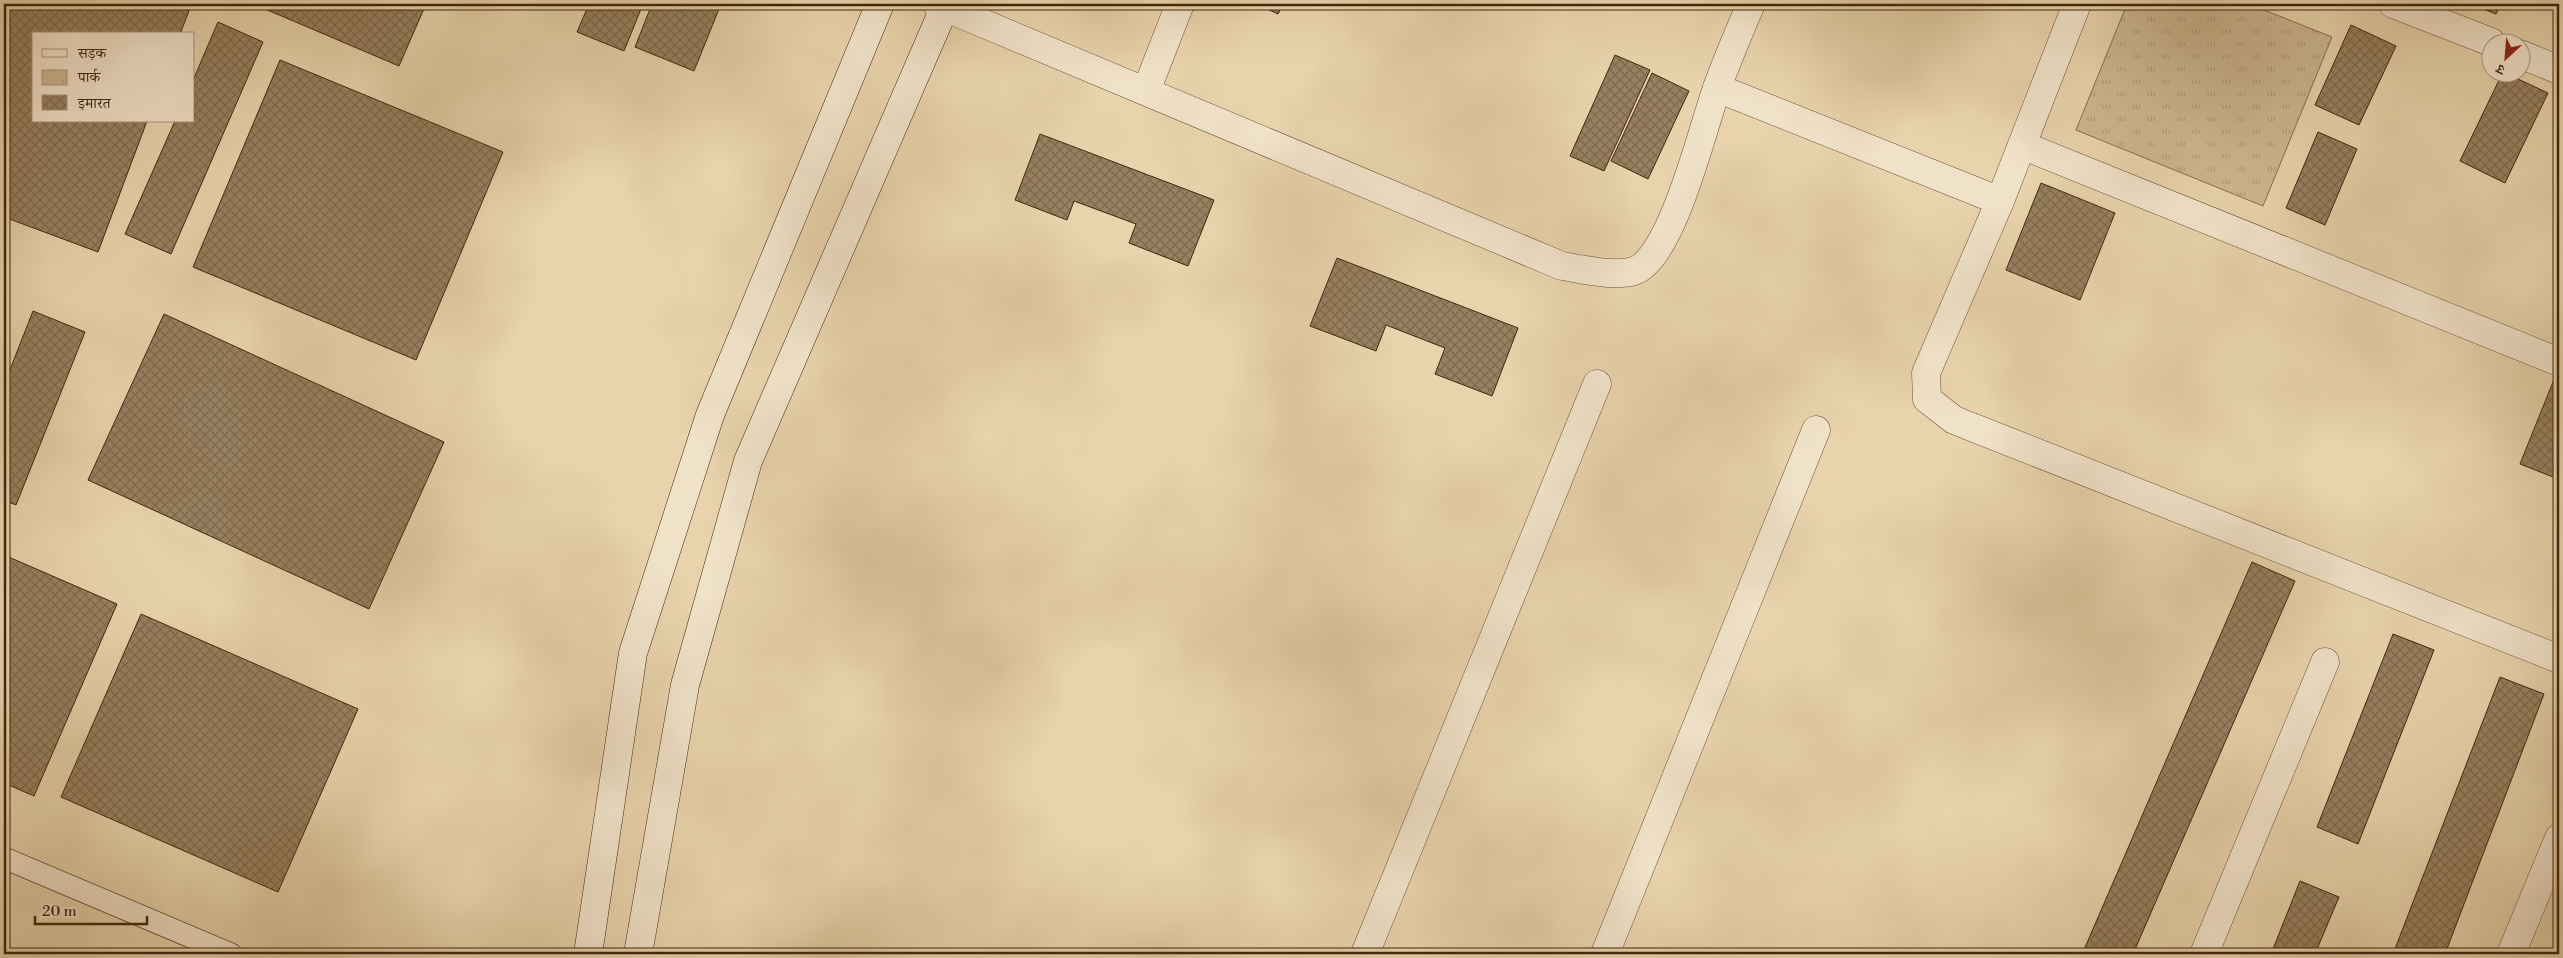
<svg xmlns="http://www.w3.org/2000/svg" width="2563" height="958" font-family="'Libre Bodoni','Noto Serif Devanagari',serif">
<defs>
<pattern id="park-tufts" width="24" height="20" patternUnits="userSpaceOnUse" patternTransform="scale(1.25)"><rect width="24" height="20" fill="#ccb691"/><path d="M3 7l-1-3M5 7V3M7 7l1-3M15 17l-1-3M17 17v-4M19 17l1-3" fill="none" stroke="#b09c7c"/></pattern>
<pattern id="building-cross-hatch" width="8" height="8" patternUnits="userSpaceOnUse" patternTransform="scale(1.25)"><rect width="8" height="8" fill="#988060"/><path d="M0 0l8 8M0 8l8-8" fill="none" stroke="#7e694e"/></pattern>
</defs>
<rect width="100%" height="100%" fill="#e8d3ac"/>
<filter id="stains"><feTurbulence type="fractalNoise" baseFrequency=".004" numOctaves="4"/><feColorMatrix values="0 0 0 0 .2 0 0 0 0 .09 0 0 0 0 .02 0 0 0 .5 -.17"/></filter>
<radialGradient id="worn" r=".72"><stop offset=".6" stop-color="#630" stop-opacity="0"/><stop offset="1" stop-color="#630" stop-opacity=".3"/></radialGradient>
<!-- park -->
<polygon fill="url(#park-tufts)" stroke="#866e50" points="2127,4 2249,4 2332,37 2263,206 2076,130"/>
<!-- building -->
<g fill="url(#building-cross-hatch)" stroke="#41270e">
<polygon points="4,4 170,4 189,11 180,34 34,34 34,121 147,121 98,252 4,217"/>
<polygon points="259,4 426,4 399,66 258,6"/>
<polygon points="589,4 643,4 624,51 577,32"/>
<polygon points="652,4 721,4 694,71 635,47"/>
<polygon points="1256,4 1283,4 1278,14"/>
<polygon points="2471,4 2500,4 2496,14"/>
<polygon points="218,22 263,42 171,254 125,234 175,121 194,121 194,78"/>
<polygon points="2351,25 2396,46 2359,125 2315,105"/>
<polygon points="1615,55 1650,70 1604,171 1570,156"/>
<polygon points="280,60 503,152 416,360 193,267"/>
<polygon points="2503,72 2548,93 2505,183 2460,161"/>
<polygon points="1652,73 1689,91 1648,179 1611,161"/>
<polygon points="2318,132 2357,149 2325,225 2286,208"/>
<polygon points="1040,134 1214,200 1188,266 1129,243 1136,224 1074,201 1067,220 1015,200"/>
<polygon points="2041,183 2115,213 2080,300 2006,270"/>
<polygon points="1337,258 1518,328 1492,396 1435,374 1445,348 1386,325 1376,351 1310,326"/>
<polygon points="33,311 85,332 16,505 4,500 4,385"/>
<polygon points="164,314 444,442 369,609 88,480"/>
<polygon points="2557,372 2559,373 2558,479 2520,464"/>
<polygon points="4,555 117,604 34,796 4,783"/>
<polygon points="2252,562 2295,581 2133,954 2088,954 2083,952"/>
<polygon points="141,614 358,709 278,892 61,797"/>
<polygon points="2393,634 2434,650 2358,844 2317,827"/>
<polygon points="2500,677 2544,694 2445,954 2393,954"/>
<polygon points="2300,881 2339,897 2315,954 2271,954"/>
</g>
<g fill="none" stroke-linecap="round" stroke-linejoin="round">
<!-- lane casing -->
<g stroke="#6b5236" stroke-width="23">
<polyline id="lane" points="4,858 231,954"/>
</g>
<!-- street casing -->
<g stroke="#6b5236" stroke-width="29">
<g id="street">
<path d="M937,4L1562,266C1582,269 1614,277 1634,271C1672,259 1703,126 1717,88C1727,60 1739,32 1751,4"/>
<polyline points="2077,4 2000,201 1926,373 1927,399 1954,420 2559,659"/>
<polyline points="2393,4 2491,42"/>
<polyline points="2520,54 2559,70"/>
<polyline points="1717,88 2000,201"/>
<polyline points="1146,91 1180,4"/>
<polyline points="2022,145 2559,362"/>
<polyline points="1365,954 1597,384"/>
<polyline points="1605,954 1816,430"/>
<polyline points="2204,954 2325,662"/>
<polyline points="2511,954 2559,838"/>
</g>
</g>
<!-- secondary casing -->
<g stroke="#41270e" stroke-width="29">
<g id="secondary">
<polyline points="588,954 633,653 710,415 880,4"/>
<polyline points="638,954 685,685 748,461 946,4"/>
</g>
</g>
<!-- lane -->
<use href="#lane" stroke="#f0e2c9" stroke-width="21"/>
<!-- street -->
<use href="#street" stroke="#f0e2c9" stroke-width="28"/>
<!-- secondary -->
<use href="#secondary" stroke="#f0e2c9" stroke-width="28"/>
</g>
<!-- margin -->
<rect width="2563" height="958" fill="none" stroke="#e8d3ac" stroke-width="20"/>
<rect x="5" y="5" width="2553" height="948" fill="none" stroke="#41270e" stroke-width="2.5"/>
<rect x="10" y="10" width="2543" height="938" fill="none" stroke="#41270e"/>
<!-- legend -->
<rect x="32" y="32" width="162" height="90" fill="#f0e2c9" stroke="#aa977e"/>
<rect x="42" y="49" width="25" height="8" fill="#f0e2c9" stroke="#aa977e"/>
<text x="78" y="58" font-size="15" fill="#41270e">सड़क</text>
<rect x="42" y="70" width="25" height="15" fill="url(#park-tufts)" stroke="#aa977e"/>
<text x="78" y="82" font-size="15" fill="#41270e">पार्क</text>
<rect x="42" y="95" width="25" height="15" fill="url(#building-cross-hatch)" stroke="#aa977e"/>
<text x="78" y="108" font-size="15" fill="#41270e">इमारत</text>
<!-- north arrow -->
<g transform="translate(2506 58) rotate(206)"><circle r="24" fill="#f0e2c9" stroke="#aa977e"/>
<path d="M0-4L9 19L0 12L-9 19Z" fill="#8f2418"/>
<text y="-8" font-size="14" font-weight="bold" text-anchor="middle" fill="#41270e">उ</text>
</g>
<!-- scale -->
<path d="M35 916v8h112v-8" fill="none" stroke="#41270e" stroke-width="2.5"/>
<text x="42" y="916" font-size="15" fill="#41270e" stroke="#f0e2c9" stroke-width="4" paint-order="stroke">20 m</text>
<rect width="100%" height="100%" filter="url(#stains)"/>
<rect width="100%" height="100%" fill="url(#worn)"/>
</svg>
